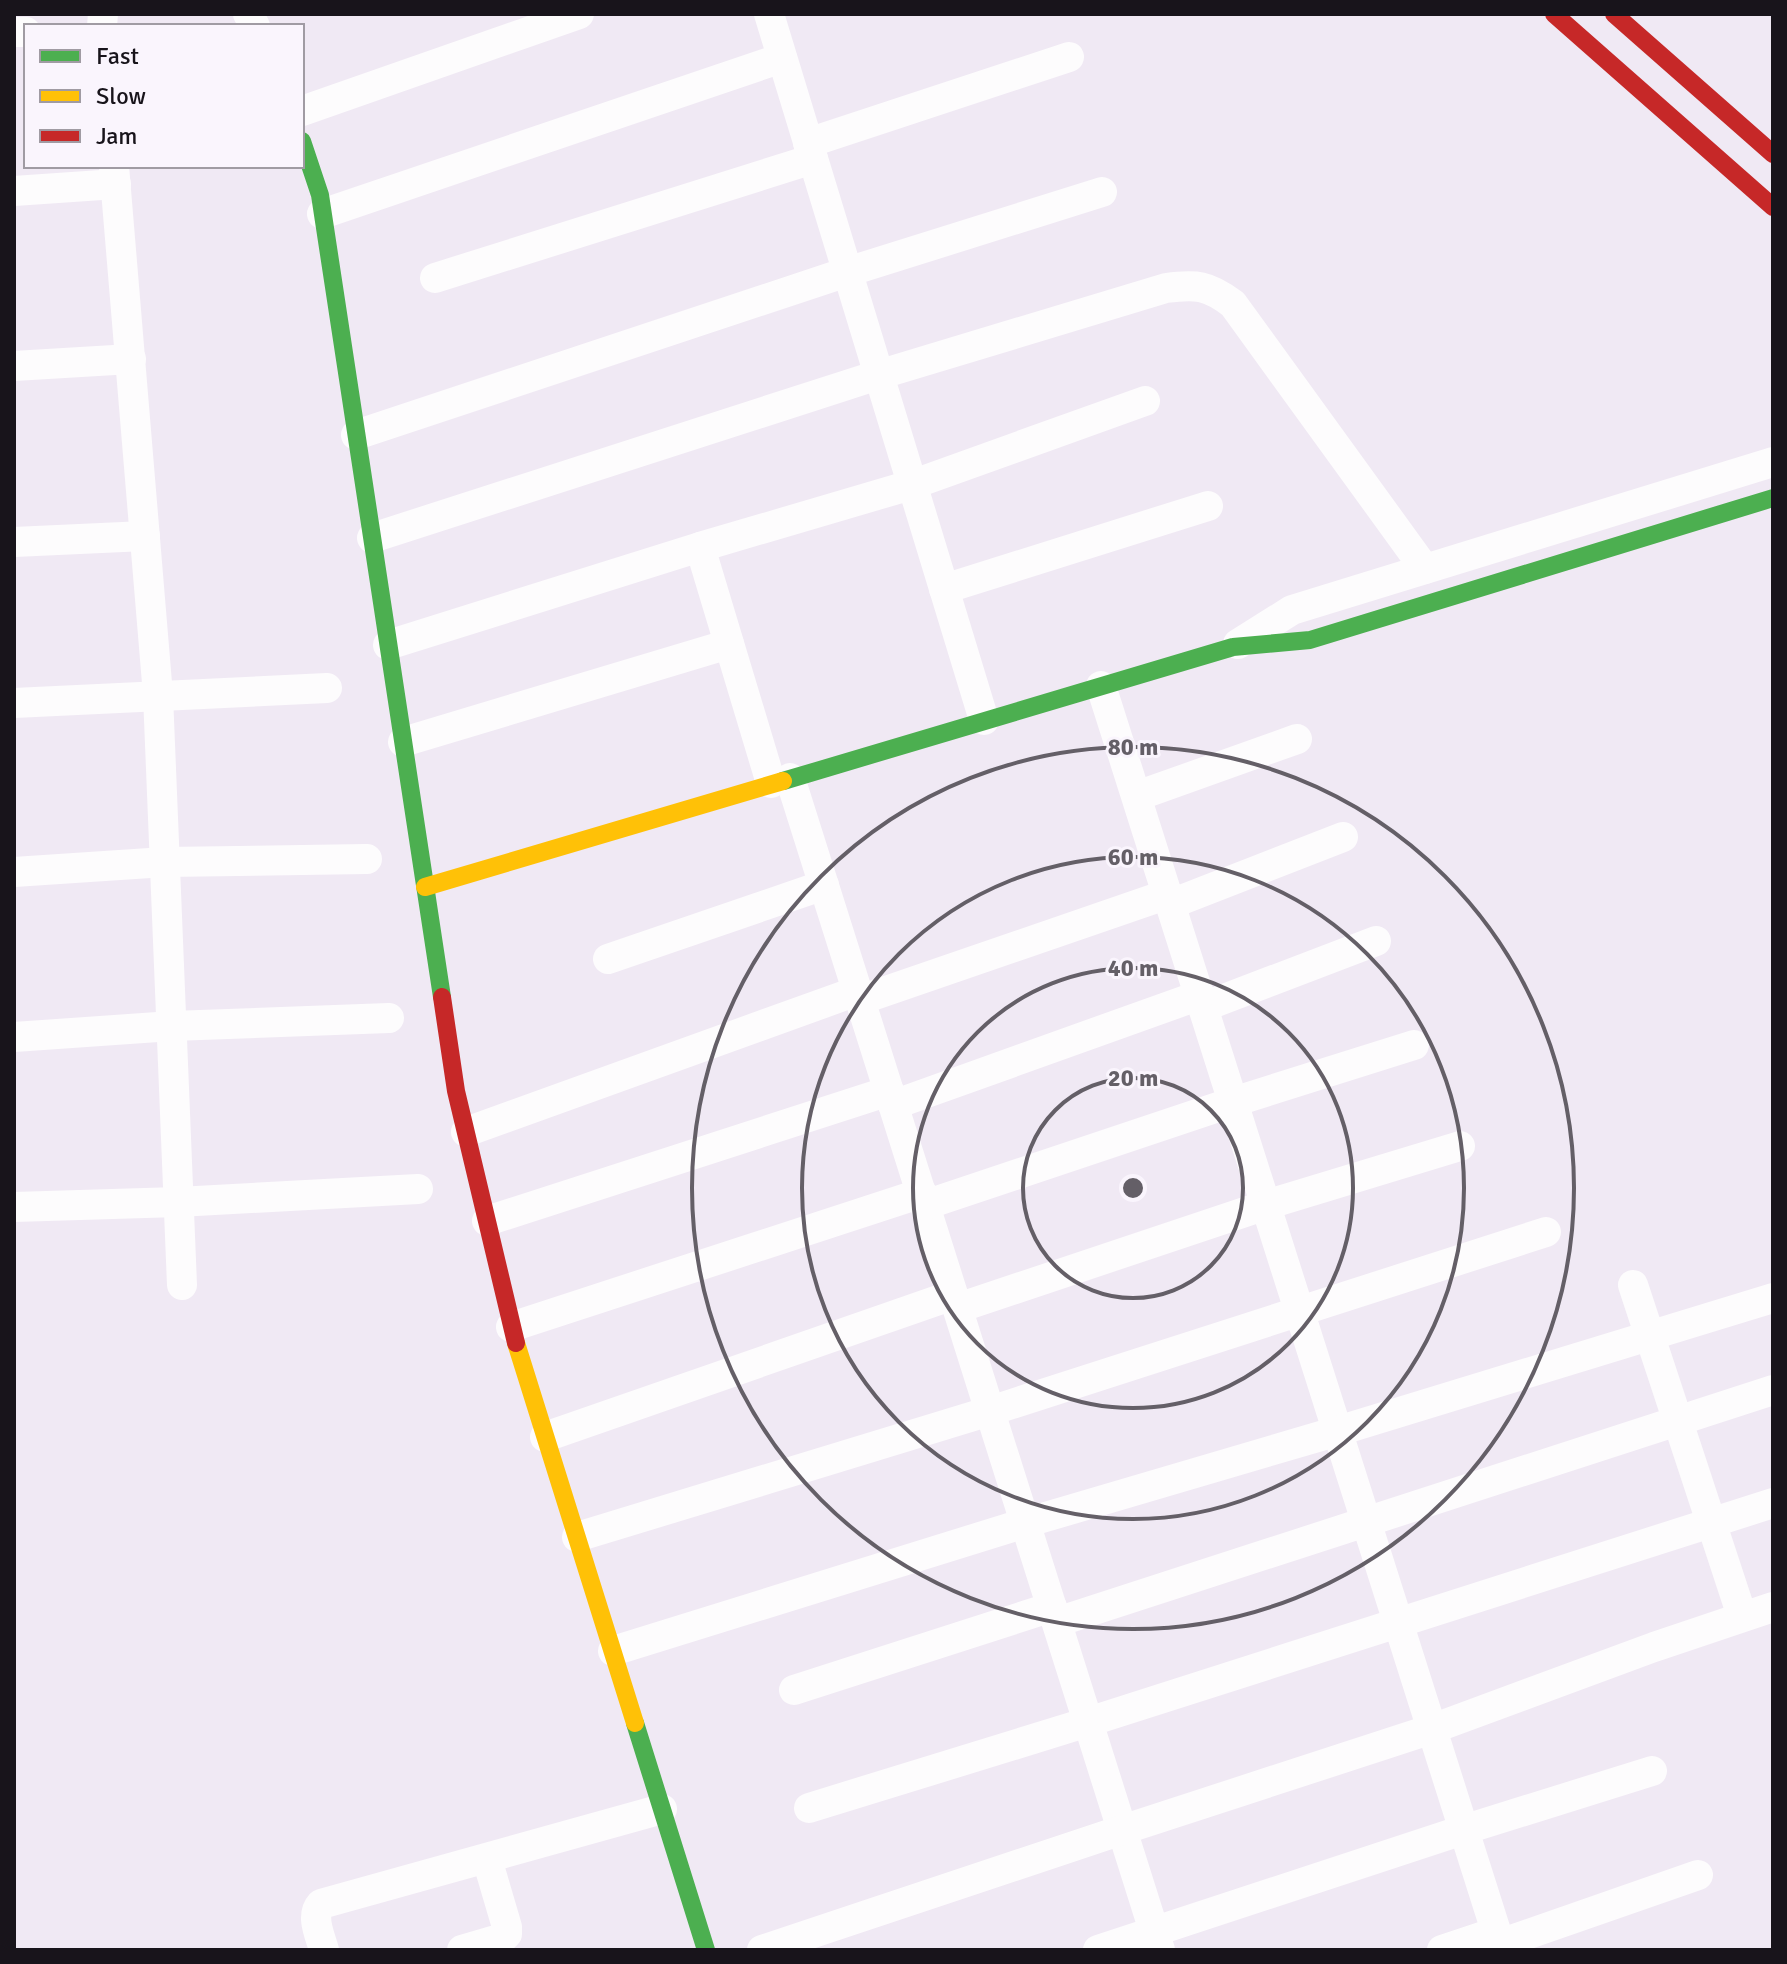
<svg xmlns="http://www.w3.org/2000/svg" width="1787" height="1964" font-family="Signika,sans-serif">
<rect width="100%" height="100%" fill="#f0e9f4"/>
<g fill="none" stroke-linecap="round" stroke-linejoin="round">
<!-- street -->
<g stroke="#fdfcfd" stroke-width="30">
<polyline points="248,14 255,26"/>
<polyline points="769,14 984,720"/>
<polyline points="102,26 103,14"/>
<polyline points="14,32 26,32"/>
<polyline points="302,111 579,14"/>
<polyline points="808,143 1069,57"/>
<polyline points="114,166 158,695 182,1285"/>
<polyline points="14,191 116,184"/>
<polyline points="322,214 782,58"/>
<polyline points="435,278 813,159"/>
<polyline points="14,366 131,359"/>
<polyline points="356,435 847,272 1102,192"/>
<path d="M372,538L878,375L1166,288C1196,284 1208,285 1233,304L1425,569"/>
<polyline points="14,542 145,536"/>
<polyline points="944,589 1208,506"/>
<polyline points="1238,644 1292,610 1773,462"/>
<polyline points="388,645 700,547"/>
<polyline points="1101,686 1502,1950"/>
<polyline points="14,703 327,688"/>
<polyline points="403,742 729,644"/>
<polyline points="790,778 1160,1950"/>
<polyline points="771,783 700,547 911,485 1145,401"/>
<polyline points="1137,796 1297,739"/>
<polyline points="14,872 165,862 367,859"/>
<polyline points="1171,904 1343,837"/>
<polyline points="608,959 824,885"/>
<polyline points="860,1000 1168,894"/>
<polyline points="1203,1007 1376,941"/>
<polyline points="14,1037 172,1026 389,1018"/>
<polyline points="893,1105 1200,995"/>
<polyline points="466,1132 857,991"/>
<polyline points="925,1205 1233,1102 1414,1045"/>
<polyline points="14,1207 178,1202 418,1189"/>
<polyline points="487,1221 889,1091"/>
<polyline points="1633,1285 1742,1616"/>
<polyline points="958,1308 1266,1205 1460,1146"/>
<polyline points="511,1327 922,1193"/>
<polyline points="545,1437 953,1295"/>
<polyline points="577,1537 990,1411 1546,1232"/>
<polyline points="1057,1622 1773,1390"/>
<polyline points="613,1651 1025,1523 1338,1431 1773,1298"/>
<polyline points="794,1690 1052,1607"/>
<polyline points="809,1808 1088,1722 1773,1503"/>
<polyline points="1500,1944 1698,1875"/>
<path d="M324,1950C320,1935 310,1916 321,1904L662,1809"/>
<polyline points="462,1950 503,1938 507,1934 507,1927 487,1859"/>
<polyline points="762,1950 1122,1830 1432,1729 1654,1647 1773,1607"/>
<polyline points="1098,1950 1463,1830 1652,1771"/>
<polyline points="1442,1950 1496,1932"/>
</g>
<!-- fast -->
<g stroke="#4caf50" stroke-width="18">
<polyline points="302,141 320,195 442,997"/>
<polyline points="783,781 1233,647 1310,640 1773,498"/>
<polyline points="635,1723 706,1950"/>
</g>
<!-- slow -->
<g stroke="#ffc107" stroke-width="18">
<polyline points="425,887 783,781"/>
<polyline points="516,1343 635,1723"/>
</g>
<!-- jam -->
<g stroke="#c62828" stroke-width="18">
<polyline points="1554,14 1773,207"/>
<polyline points="1614,14 1773,154"/>
<polyline points="442,997 456,1091 516,1343"/>
</g>
</g>
<!-- distance rings -->
<g fill="none" stroke="#645f67" stroke-width="4">
<circle cx="1133" cy="1188" r="110"/>
<circle cx="1133" cy="1188" r="220"/>
<circle cx="1133" cy="1188" r="331"/>
<circle cx="1133" cy="1188" r="441"/>
</g>
<circle cx="1133" cy="1188" r="12" fill="#645f67" stroke="#faf5fd" stroke-width="4"/>
<g font-size="24" text-anchor="middle" font-weight="bold" fill="#645f67" stroke="#faf5fd" stroke-width="6" stroke-linejoin="round" paint-order="stroke">
<text x="1133" y="755">80 m</text>
<text x="1133" y="865">60 m</text>
<text x="1133" y="976">40 m</text>
<text x="1133" y="1086">20 m</text>
</g>
<!-- border -->
<rect width="1787" height="1964" fill="none" stroke="#18141b" stroke-width="32"/>
<!-- legend -->
<rect x="24" y="24" width="280" height="144" fill="#faf5fd" stroke="#a09ba3" stroke-width="2"/>
<rect x="40" y="50" width="40" height="12" fill="#4caf50" stroke="#a09ba3" stroke-width="2"/>
<text x="96" y="64" font-size="24" fill="#18141b">Fast</text>
<rect x="40" y="90" width="40" height="12" fill="#ffc107" stroke="#a09ba3" stroke-width="2"/>
<text x="96" y="104" font-size="24" fill="#18141b">Slow</text>
<rect x="40" y="130" width="40" height="12" fill="#c62828" stroke="#a09ba3" stroke-width="2"/>
<text x="96" y="144" font-size="24" fill="#18141b">Jam</text>
</svg>
